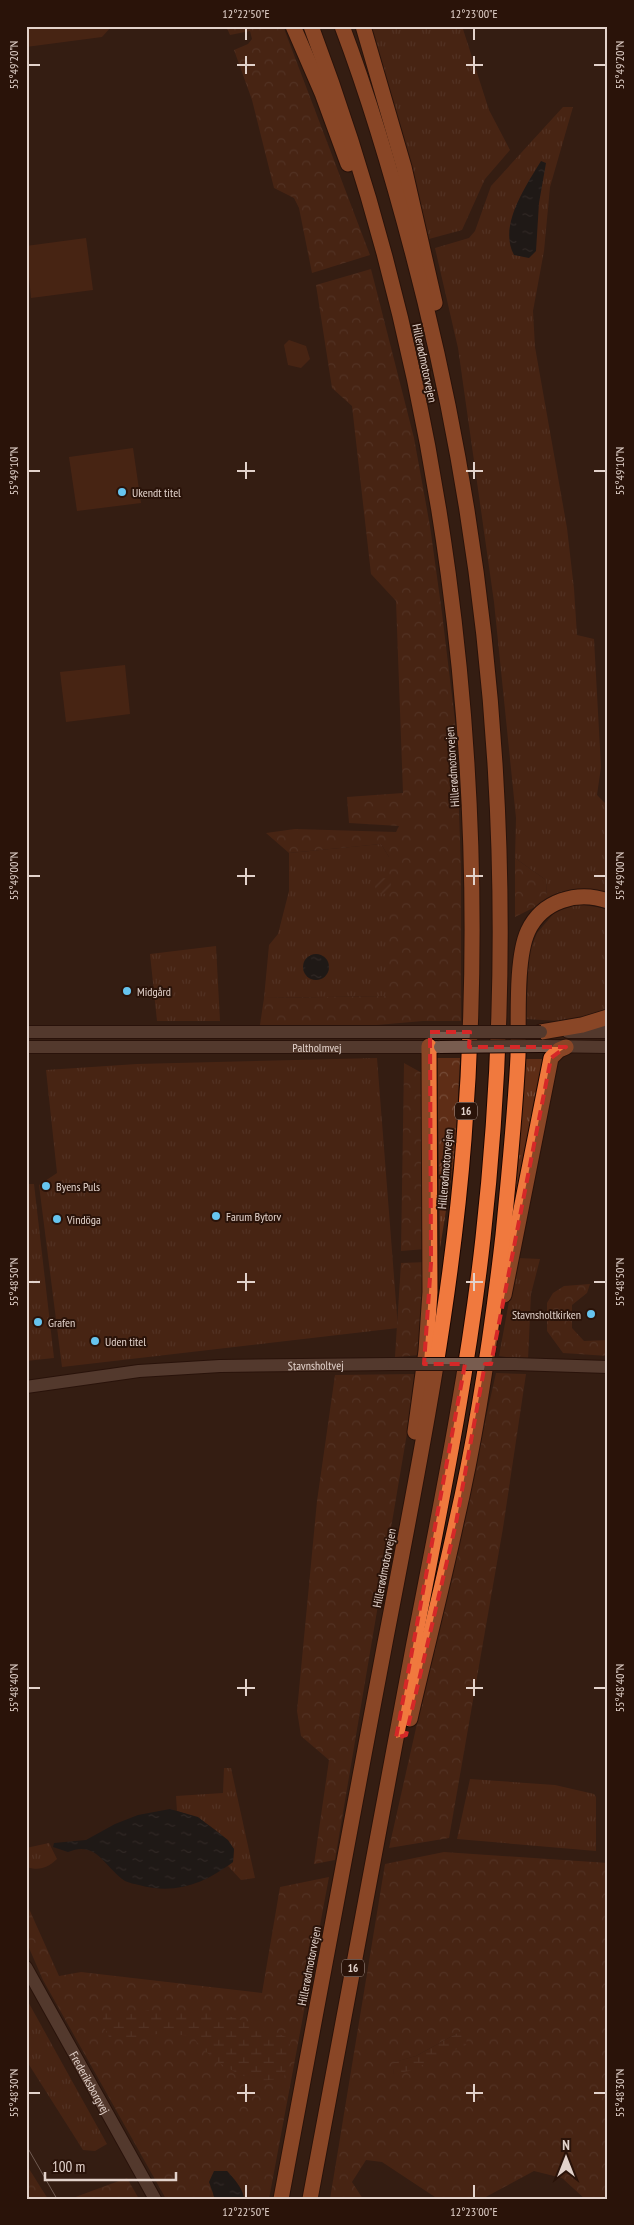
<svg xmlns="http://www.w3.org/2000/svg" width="634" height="2225" font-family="'PT Sans Narrow',sans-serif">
<defs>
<pattern id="grass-tufts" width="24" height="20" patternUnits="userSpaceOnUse" patternTransform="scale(1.25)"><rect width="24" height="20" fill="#5e2d16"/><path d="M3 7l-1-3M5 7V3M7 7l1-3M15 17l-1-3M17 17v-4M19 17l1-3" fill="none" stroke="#754b37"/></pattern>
<pattern id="forest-crowns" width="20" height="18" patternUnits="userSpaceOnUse" patternTransform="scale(1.25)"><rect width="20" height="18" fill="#5e2d16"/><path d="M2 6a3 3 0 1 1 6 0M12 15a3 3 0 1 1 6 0" fill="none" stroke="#754b37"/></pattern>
<pattern id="wetland-marsh" width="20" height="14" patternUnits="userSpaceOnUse" patternTransform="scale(1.25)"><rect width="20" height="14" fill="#5e2d16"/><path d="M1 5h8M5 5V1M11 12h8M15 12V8" fill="none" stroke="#754b37"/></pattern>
<pattern id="garden-furrows" width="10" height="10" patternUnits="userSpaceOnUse" patternTransform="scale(1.25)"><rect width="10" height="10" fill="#5e2d16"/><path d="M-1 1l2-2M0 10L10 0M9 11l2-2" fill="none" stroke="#754b37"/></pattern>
<pattern id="water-ripples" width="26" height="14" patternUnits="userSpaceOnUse" patternTransform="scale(1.25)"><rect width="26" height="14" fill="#06141b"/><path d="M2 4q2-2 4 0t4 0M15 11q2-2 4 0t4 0" fill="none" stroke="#2a353b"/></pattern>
</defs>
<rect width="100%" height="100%" fill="#341d12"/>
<!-- grass -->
<g fill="url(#grass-tufts)">
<polygon points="370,26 462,26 489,110 510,150 485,179 462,230 429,239"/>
<polygon points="563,107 573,107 550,187 544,251 533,311 535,347 567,528 574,589 577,635 594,639 601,767 597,795 608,806 608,896 547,901 546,880 515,858 516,818 494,602 458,348 435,248 469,238 475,231 491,186"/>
<polygon points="381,844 389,857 389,996 264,998 269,945 278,934 289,891 289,853"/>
<polygon points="578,904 602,908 608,911 608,1010 604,1013 558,1021 526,1019 529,953 537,933 555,912"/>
<polygon points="216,946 220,1021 157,1021 150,954"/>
<polygon points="377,1058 398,1328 62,1367 39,1185 57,1173 46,1070 137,1064"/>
<polygon points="524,1059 544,1059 509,1247"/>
<polygon points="455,1154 440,1248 439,1168"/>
<polygon points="26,1184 34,1184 54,1358 26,1361"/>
<polygon points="517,1258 540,1259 531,1294 528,1360 499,1356"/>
<path d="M224,1768H231L255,1878L241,1880L228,1866L233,1862L234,1849C221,1830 200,1818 177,1811L176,1796L223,1793Z"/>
<polygon points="470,1779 555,1785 594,1794 596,1797 596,1851 457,1839"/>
<path d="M49,1843L57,1859C47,1868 40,1871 26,1867V1848Z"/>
<polygon points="26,1998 107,2144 95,2151 83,2150 26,2060"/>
</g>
<!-- forest -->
<g fill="url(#forest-crowns)" fill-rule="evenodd">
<polygon points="226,26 283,26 370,255 312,273 299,208 294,198 274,188 252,100 234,50 248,44 252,39 250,31 230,35"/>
<polygon points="371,269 414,438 430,526 442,613 456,729 461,868 461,1021 423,1021 377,1025 260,1025 264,998 389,996 389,857 381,844 289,853 266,833 295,829 396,832 399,826 349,823 347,797 403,793 396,601 371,574 352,406 332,388 316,285"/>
<polygon points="515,858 546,880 547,901 515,917"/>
<polygon points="437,1058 460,1058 455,1154 439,1168"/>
<polygon points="404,1063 422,1073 426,1249 401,1251"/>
<polygon points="427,1262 421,1355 395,1357 401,1263"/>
<polygon points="590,1284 587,1293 572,1305 572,1328 584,1341 608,1340 608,1356 563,1353 547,1331 547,1303 553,1293 564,1286"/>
<polygon points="496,1373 526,1374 503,1528 449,1838 389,1848"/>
<polygon points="417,1374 335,1860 314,1864 329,1760 301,1736 297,1711 317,1501 335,1375"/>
<path d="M444,1852L608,1863V2199H585L562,2178L534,2171L482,2199H438L382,2162L366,2160L352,2182L363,2199H330L385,1864ZM463,2030L393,2074L395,2062L416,2056Z"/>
<path d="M329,1877L269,2199H244C243,2188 234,2179 227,2171L213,2195L215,2199H166L43,1980L26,1941V1902L59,1976L81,1972L262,1993L280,1887Z"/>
<polygon points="26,2164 48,2199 26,2199"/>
<polygon points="127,2178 139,2199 70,2199"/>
</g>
<!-- wetland -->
<g fill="url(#wetland-marsh)">
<path d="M150,2010C167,2014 183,2011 201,2012C231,2013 263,2028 291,2039L284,2079C275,2079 262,2082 253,2079C229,2072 207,2056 192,2036L162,2033L125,2040L109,2037L102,2024L104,2012L130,2014Z"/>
<polygon points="463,2030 467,2036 466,2045 409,2071 393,2074 394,2062 416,2056"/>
</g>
<!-- park -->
<g fill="#5e2d16">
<polygon points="26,26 111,26 111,27 102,37 26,47"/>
<polygon points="86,238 93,290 31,298 26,246"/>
<polygon points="289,340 306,346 310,359 301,368 288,365 284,345"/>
<polygon points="133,448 141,503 77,511 69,457"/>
<polygon points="125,665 130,714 66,722 60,672"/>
</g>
<!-- garden -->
<circle fill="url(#garden-furrows)" cx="383" cy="886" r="8"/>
<!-- water -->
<g fill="url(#water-ripples)">
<path d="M541,161L546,163L539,203L536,251L529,258L514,255C498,226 526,186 541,161Z"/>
<circle cx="316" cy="967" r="13"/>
<path d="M170,1809L198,1817L228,1840L234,1849L233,1862C204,1884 175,1895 139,1885C135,1884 129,1883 125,1881C104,1867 97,1840 68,1852L53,1847L54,1843L86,1840L115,1824L138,1815Z"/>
<path d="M214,2171H227C234,2179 243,2188 244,2199H215L209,2182Z"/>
</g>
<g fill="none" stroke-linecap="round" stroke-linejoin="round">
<!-- tertiary casing -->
<g stroke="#1b0601" stroke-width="14">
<g id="tertiary">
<polyline points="26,1032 441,1032"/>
<polyline points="568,1032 608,1032"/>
<polyline points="542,1046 608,1047"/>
<path id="s1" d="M26,1047H437"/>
<polyline points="514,1364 608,1367"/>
<path id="s2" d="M26,1387L139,1371L220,1366L394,1364"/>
<path id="s3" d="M26,1967L155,2199"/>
</g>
</g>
<!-- motorway casing -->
<g stroke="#1b0601" stroke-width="17">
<g id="motorway">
<polyline points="293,26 322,93 348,164"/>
<polyline points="363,26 404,167 435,303"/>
<polyline points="541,1032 582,1025 608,1017"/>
<polyline points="504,1295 551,1058 559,1050 566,1047"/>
<polyline points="415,1432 426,1351 430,1292 429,1046"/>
<path d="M410,1719C425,1654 442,1589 456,1523C478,1428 492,1331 503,1235C509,1175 515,1116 518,1056C519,1023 515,959 528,931C542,901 577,890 608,901"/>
<path d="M281,2199C316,2013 350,1828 385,1643C417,1476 451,1308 464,1139C493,763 444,379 311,26"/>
<path d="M310,2199C345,2013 379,1828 414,1643C440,1509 468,1374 483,1238C518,925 500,609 425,302C402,209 376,116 342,26"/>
</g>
</g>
<!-- tertiary -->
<use href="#tertiary" stroke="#785c4f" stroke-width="12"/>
<!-- motorway -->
<use href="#motorway" stroke="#f0793e" stroke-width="15"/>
<!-- tram -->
<polyline stroke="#b5a49c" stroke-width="1" points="26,2145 57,2199"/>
<!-- tertiary-bridge casing -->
<g stroke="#1b0601" stroke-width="14" stroke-linecap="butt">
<g id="tertiary-bridge">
<polyline points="441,1032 541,1032"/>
<polyline points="440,1047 542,1046"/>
<polyline points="394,1364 514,1364"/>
</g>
</g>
<!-- tertiary-bridge -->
<use href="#tertiary-bridge" stroke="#785c4f" stroke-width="12"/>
</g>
<!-- marked area -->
<path d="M0 0H634V2225H0ZM430,1032H470L469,1047H566L551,1058L491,1364H485L456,1523L406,1735L396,1738L465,1364H424L431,1263Z" fill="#341d12" fill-opacity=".55" fill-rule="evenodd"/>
<path fill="none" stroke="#d62828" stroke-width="4" stroke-dasharray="10 6" stroke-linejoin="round" d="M430,1032H470L469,1047H566L551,1058L491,1364H485L456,1523L406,1735L396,1738L465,1364H424L431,1263Z"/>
<!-- ticks -->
<path fill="none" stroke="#e2d2cb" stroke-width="2" d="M246,28V40M474,28V40M246,56V74M474,56V74M28,65H40M237,65H255M466,65H483M594,65H606M246,462V479M474,462V479M28,471H40M237,471H255M466,471H483M594,471H606M246,868V885M474,868V885M28,876H40M237,876H255M466,876H483M594,876H606M246,1273V1291M474,1273V1291M28,1282H40M237,1282H255M466,1282H483M594,1282H606M246,1679V1696M474,1679V1696M28,1688H40M237,1688H255M466,1688H483M594,1688H606M246,2084V2102M474,2084V2102M28,2093H40M237,2093H255M466,2093H483M594,2093H606M246,2185V2198M474,2185V2198"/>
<!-- markers -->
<g fill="#66c4ef" stroke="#2a1309" stroke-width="2">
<circle cx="122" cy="492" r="5"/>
<circle cx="127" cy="991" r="5"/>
<circle cx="46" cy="1186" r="5"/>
<circle cx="216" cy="1216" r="5"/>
<circle cx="57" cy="1219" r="5"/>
<circle cx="591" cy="1314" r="5"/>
<circle cx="38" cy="1322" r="5"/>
<circle cx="95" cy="1341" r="5"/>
</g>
<g text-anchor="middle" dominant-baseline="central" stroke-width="4" stroke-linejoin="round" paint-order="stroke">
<!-- shield labels -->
<g fill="#2a1309" stroke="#ab9991" stroke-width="1">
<rect x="455" y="1102.5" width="22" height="17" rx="4"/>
<rect x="342" y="1959.5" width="22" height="17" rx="4"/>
</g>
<g font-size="11" font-weight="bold" fill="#e2d2cb">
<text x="466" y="1111">16</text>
<text x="353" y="1968">16</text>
</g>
<!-- street labels -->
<g font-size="12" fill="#e2d2cb" stroke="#2a1309">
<text transform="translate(425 363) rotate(78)">Hillerødmotorvejen</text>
<text transform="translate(452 767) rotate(-94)">Hillerødmotorvejen</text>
<text stroke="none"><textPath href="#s1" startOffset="291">Paltholmvej</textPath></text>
<text transform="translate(445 1169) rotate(-85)">Hillerødmotorvejen</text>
<text stroke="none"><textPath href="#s2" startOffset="291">Stavnsholtvej</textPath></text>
<text transform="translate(384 1568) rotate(-79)">Hillerødmotorvejen</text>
<text transform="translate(309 1966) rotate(-79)">Hillerødmotorvejen</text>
<text stroke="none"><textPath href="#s3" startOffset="132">Frederiksborgvej</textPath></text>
</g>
<!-- poi labels -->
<g font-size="12" fill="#e2d2cb" stroke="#2a1309" text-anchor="start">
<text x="132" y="492">Ukendt titel</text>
<text x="137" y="991">Midgård</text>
<text x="56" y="1186">Byens Puls</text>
<text x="226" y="1216">Farum Bytorv</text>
<text x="67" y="1219">Vindöga</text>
<text x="581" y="1314" text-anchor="end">Stavnsholtkirken</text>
<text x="48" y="1322">Grafen</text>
<text x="105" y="1341">Uden titel</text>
</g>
</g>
<!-- border -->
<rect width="634" height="2225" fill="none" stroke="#2a1309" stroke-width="55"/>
<!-- north arrow -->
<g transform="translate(566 2158)" stroke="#2a1309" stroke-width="4" paint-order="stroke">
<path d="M0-4L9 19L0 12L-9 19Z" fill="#e2d2cb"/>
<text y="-8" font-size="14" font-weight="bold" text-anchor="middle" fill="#e2d2cb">N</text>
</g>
<!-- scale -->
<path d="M45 2172v8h131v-8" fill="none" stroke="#e2d2cb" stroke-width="2.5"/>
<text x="52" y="2172" font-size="15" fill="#e2d2cb" stroke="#2a1309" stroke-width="4" paint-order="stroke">100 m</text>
<rect x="28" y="28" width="578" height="2170" fill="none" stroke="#e2d2cb" stroke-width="2"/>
<g font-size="12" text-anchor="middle" fill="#e2d2cb">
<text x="246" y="18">12°22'50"E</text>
<text x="474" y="18">12°23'00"E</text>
<text transform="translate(14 65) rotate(-90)" y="4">55°49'20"N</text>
<text transform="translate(620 65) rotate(-90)" y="4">55°49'20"N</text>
<text transform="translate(14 471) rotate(-90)" y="4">55°49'10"N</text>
<text transform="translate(620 471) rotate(-90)" y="4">55°49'10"N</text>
<text transform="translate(14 876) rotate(-90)" y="4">55°49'00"N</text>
<text transform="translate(620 876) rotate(-90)" y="4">55°49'00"N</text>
<text transform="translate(14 1282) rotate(-90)" y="4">55°48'50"N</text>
<text transform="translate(620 1282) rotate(-90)" y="4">55°48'50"N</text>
<text transform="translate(14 1688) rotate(-90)" y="4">55°48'40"N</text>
<text transform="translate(620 1688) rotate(-90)" y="4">55°48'40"N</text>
<text transform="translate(14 2093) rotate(-90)" y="4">55°48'30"N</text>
<text transform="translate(620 2093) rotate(-90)" y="4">55°48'30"N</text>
<text x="246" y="2216">12°22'50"E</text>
<text x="474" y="2216">12°23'00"E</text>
</g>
</svg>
